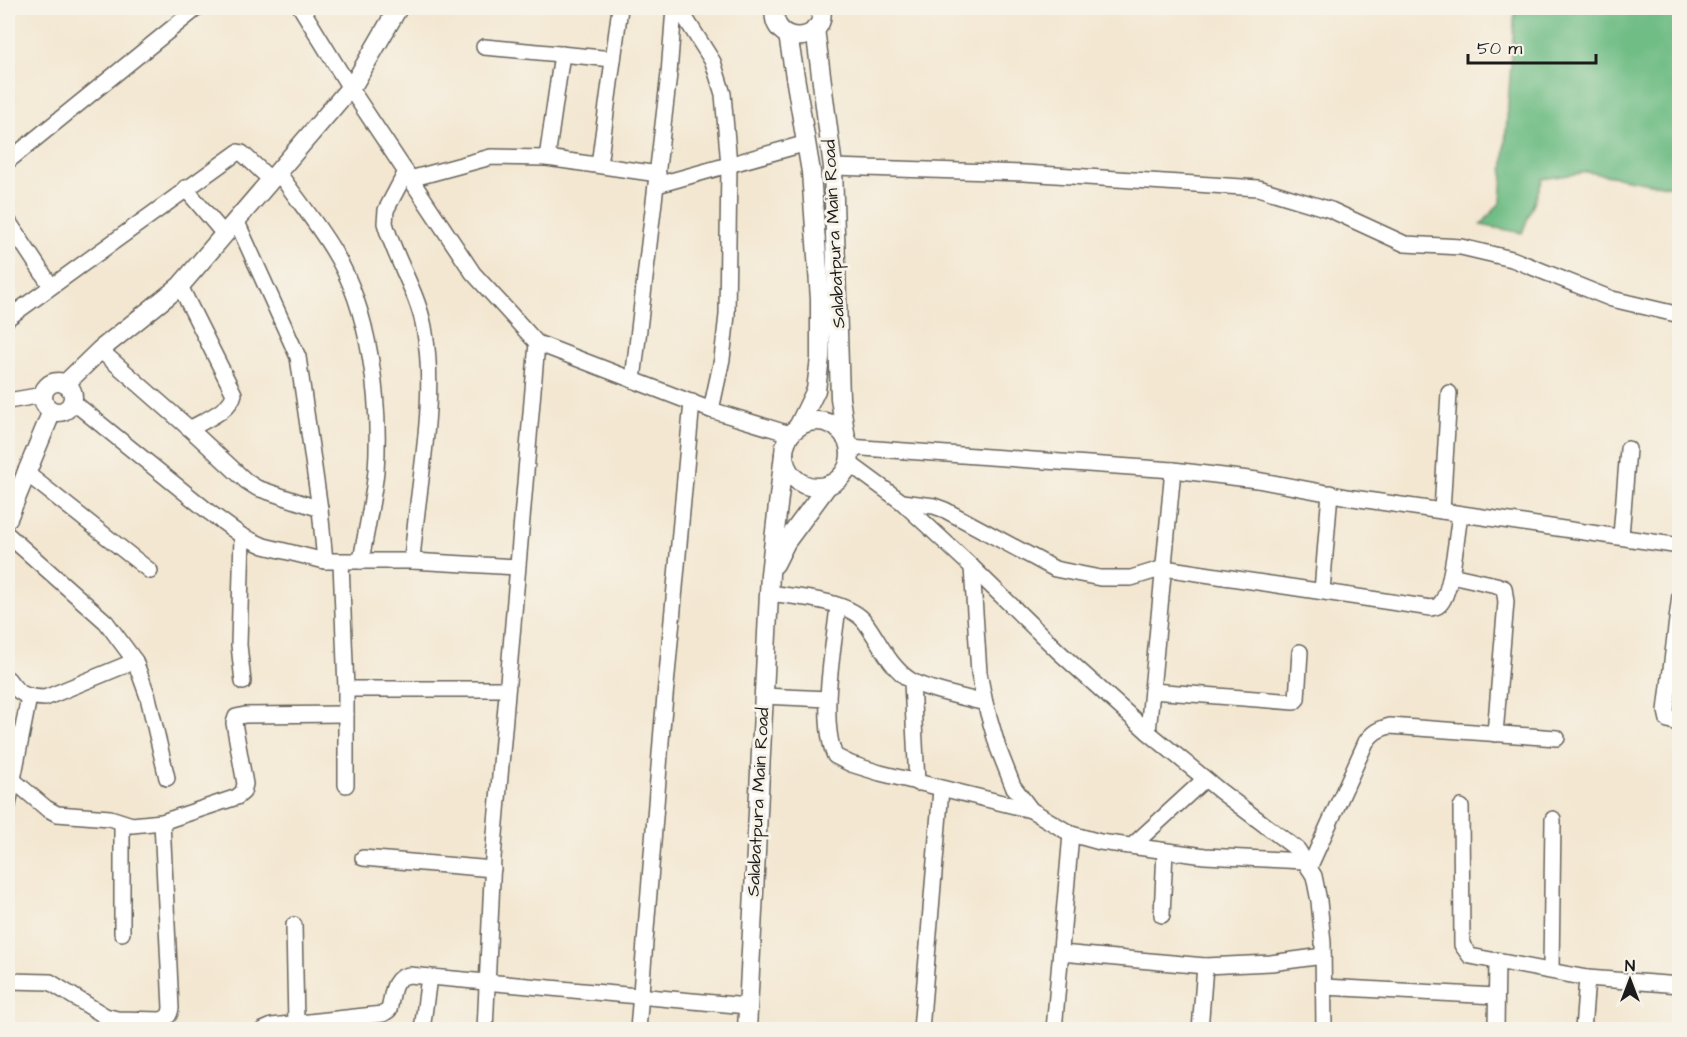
<svg xmlns="http://www.w3.org/2000/svg" width="1687" height="1037" font-family="'Architects Daughter',sans-serif">
<rect width="100%" height="100%" fill="#f7f3e8"/>
<filter id="ink" filterUnits="userSpaceOnUse"><feTurbulence type="fractalNoise" baseFrequency=".0167" numOctaves="2"/><feDisplacementMap in="SourceGraphic" scale="12" xChannelSelector="R" yChannelSelector="G"/><feConvolveMatrix kernelMatrix="1 2 1 2 8 2 1 2 1" color-interpolation-filters="sRGB"/></filter>
<filter id="wash" filterUnits="userSpaceOnUse"><feTurbulence type="fractalNoise" baseFrequency=".008" numOctaves="4" result="noise"/><feDisplacementMap in="SourceGraphic" scale="24" xChannelSelector="R" yChannelSelector="G"/><feGaussianBlur stdDeviation="1.35" result="paint"/><feColorMatrix in="noise" values="0 0 0 0 0 0 0 0 0 0 0 0 0 0 0 0 0 1.4 0 .05"/><feComposite in="paint" operator="in"/></filter>
<g filter="url(#wash)">
<rect width="100%" height="100%" fill="#f3e7d1"/>
<!-- forest -->
<polygon fill="#71bd86" stroke="#466c51" stroke-width="1.5" points="1515,8 1679,8 1679,188 1588,172 1543,179 1522,233 1481,225 1501,202"/>
</g>
<g filter="url(#ink)">
<g fill="none" stroke-linecap="round" stroke-linejoin="round">
<!-- minor casing -->
<g stroke="#67635b" stroke-width="18">
<g id="minor">
<polyline points="301,8 350,88 473,273 537,343 711,410 790,434"/>
<polyline points="679,8 713,62 723,94 729,165 727,315 722,359 711,410"/>
<polyline points="484,47 613,59"/>
<polyline points="547,158 562,54"/>
<polyline points="8,161 197,8"/>
<polyline points="599,165 620,8"/>
<polyline points="833,167 1024,173 1258,188 1331,210 1405,244 1461,247 1512,259 1612,299 1680,315"/>
<path d="M278,172C296,198 317,223 333,250C370,309 381,402 376,471C373,501 366,531 361,561"/>
<path d="M406,172L386,210L385,223C395,259 417,291 424,327C438,403 417,486 412,561"/>
<polyline points="410,179 491,157 547,158 658,174"/>
<polyline points="657,185 807,143"/>
<polyline points="185,188 224,234"/>
<polyline points="236,220 298,357 320,509 325,561"/>
<polyline points="8,221 51,286"/>
<path d="M180,286L234,394C230,411 204,420 190,429"/>
<polyline points="8,318 238,152 242,153 271,180"/>
<polyline points="100,350 190,429 246,481 257,488 320,509"/>
<polyline points="633,380 669,74 674,8"/>
<polyline points="8,401 43,395"/>
<polyline points="72,401 209,512 242,536 264,546 325,561 412,561 517,567"/>
<polyline points="849,447 1173,470 1257,480 1353,498 1680,546"/>
<polyline points="849,463 902,502 972,567 1059,652 1148,732 1220,791 1298,850 1314,876 1319,901 1323,943 1324,1030"/>
<polyline points="25,472 150,571"/>
<path d="M902,502L934,506L945,510L1055,569L1100,578H1131L1164,568L1431,608C1434,607 1438,607 1440,604C1452,593 1457,532 1460,514"/>
<polyline points="1442,511 1449,393"/>
<polyline points="8,535 106,622 135,661 148,697 167,778"/>
<polyline points="242,536 239,645 243,682"/>
<polyline points="1621,536 1628,449"/>
<polyline points="341,562 346,689 346,785"/>
<polyline points="972,567 979,673 985,703 998,748 1013,786 1031,810 1071,834 1100,842 1205,856 1305,861"/>
<polyline points="1451,575 1496,585 1504,588 1506,602 1495,734"/>
<polyline points="1322,591 1330,493"/>
<path d="M769,593C795,597 848,600 865,622C880,642 888,665 910,680C923,689 967,698 985,703"/>
<polyline points="1680,595 1666,711 1668,720 1680,724"/>
<path d="M838,606C834,647 819,719 835,756L851,764L880,773L1031,810"/>
<path d="M8,679C19,695 25,697 45,698L135,661"/>
<polyline points="912,682 917,783"/>
<polyline points="346,689 507,689"/>
<polyline points="1152,691 1294,702 1297,699 1300,652"/>
<polyline points="763,696 828,699"/>
<polyline points="1148,732 1173,470"/>
<polyline points="13,780 46,808 57,814 110,818 132,825 162,822 237,797 243,792 245,784 234,723 236,717 245,715 346,714"/>
<polyline points="8,805 29,697"/>
<polyline points="1461,807 1462,945 1470,956 1587,978 1680,985"/>
<polyline points="122,823 122,933"/>
<polyline points="1132,846 1205,779"/>
<polyline points="363,858 493,869"/>
<path d="M1309,868L1366,742C1372,733 1378,729 1390,726L1557,738"/>
<polyline points="1162,915 1165,851"/>
<polyline points="294,925 296,1023"/>
<polyline points="1061,953 1205,966 1271,963 1323,956"/>
<polyline points="1551,970 1553,819"/>
<path d="M8,981L50,982L105,1016L117,1019L162,1020C168,1017 170,1015 171,1008L162,822"/>
<polyline points="1324,987 1496,996"/>
<path d="M263,1030L272,1026L383,1014L389,1010C393,994 391,978 409,975L747,1006"/>
<polyline points="422,1030 429,977"/>
<polyline points="485,1030 493,858 537,343"/>
<polyline points="638,1030 662,729 692,402"/>
<polyline points="921,1030 941,789"/>
<polyline points="1054,1030 1071,834"/>
<polyline points="1200,1030 1205,966"/>
<polyline points="1496,1030 1497,960"/>
<polyline points="1583,1030 1587,978"/>
</g>
</g>
<!-- tertiary casing -->
<g stroke="#67635b" stroke-width="21">
<g id="tertiary">
<path d="M775,8C769,47 828,45 821,8"/>
<polyline points="815,29 833,167 840,398 846,439"/>
<polyline points="788,35 811,172 820,299 820,358 816,390 798,427"/>
<circle cx="58" cy="397" r="15"/>
<polyline points="65,384 100,350 180,286 355,82 398,8"/>
<circle cx="817" cy="454" r="33"/>
<polyline points="8,518 52,411"/>
<polyline points="775,564 786,542 828,485"/>
<polyline points="747,1030 770,574 784,454"/>
</g>
</g>
<!-- minor -->
<use href="#minor" stroke="#fff" stroke-width="15"/>
<!-- tertiary -->
<use href="#tertiary" stroke="#fff" stroke-width="18"/>
</g>
</g>
<g text-anchor="middle" dominant-baseline="central" stroke-width="6" stroke-linejoin="round" paint-order="stroke">
<!-- street labels -->
<g font-size="18" fill="#1c1c1c" stroke="#f7f3e8">
<text transform="translate(834 234) rotate(-93)">Salabatpura Main Road</text>
<text transform="translate(758 802) rotate(-87)">Salabatpura Main Road</text>
</g>
</g>
<!-- margin -->
<rect width="1687" height="1037" fill="none" stroke="#f7f3e8" stroke-width="30"/>
<!-- north arrow -->
<g transform="translate(1630 980)" stroke="#f7f3e8" stroke-width="4.5" paint-order="stroke">
<path d="M0-4.5L10 22L0 15L-10 22Z" fill="#1c1c1c"/>
<text y="-9" font-size="16" font-weight="bold" text-anchor="middle" fill="#1c1c1c">N</text>
</g>
<!-- scale -->
<path d="M1468 54v9h128v-9" fill="none" stroke="#1c1c1c" stroke-width="3"/>
<text x="1477" y="54" font-size="18" fill="#1c1c1c" stroke="#f7f3e8" stroke-width="4.5" paint-order="stroke">50 m</text>
</svg>
